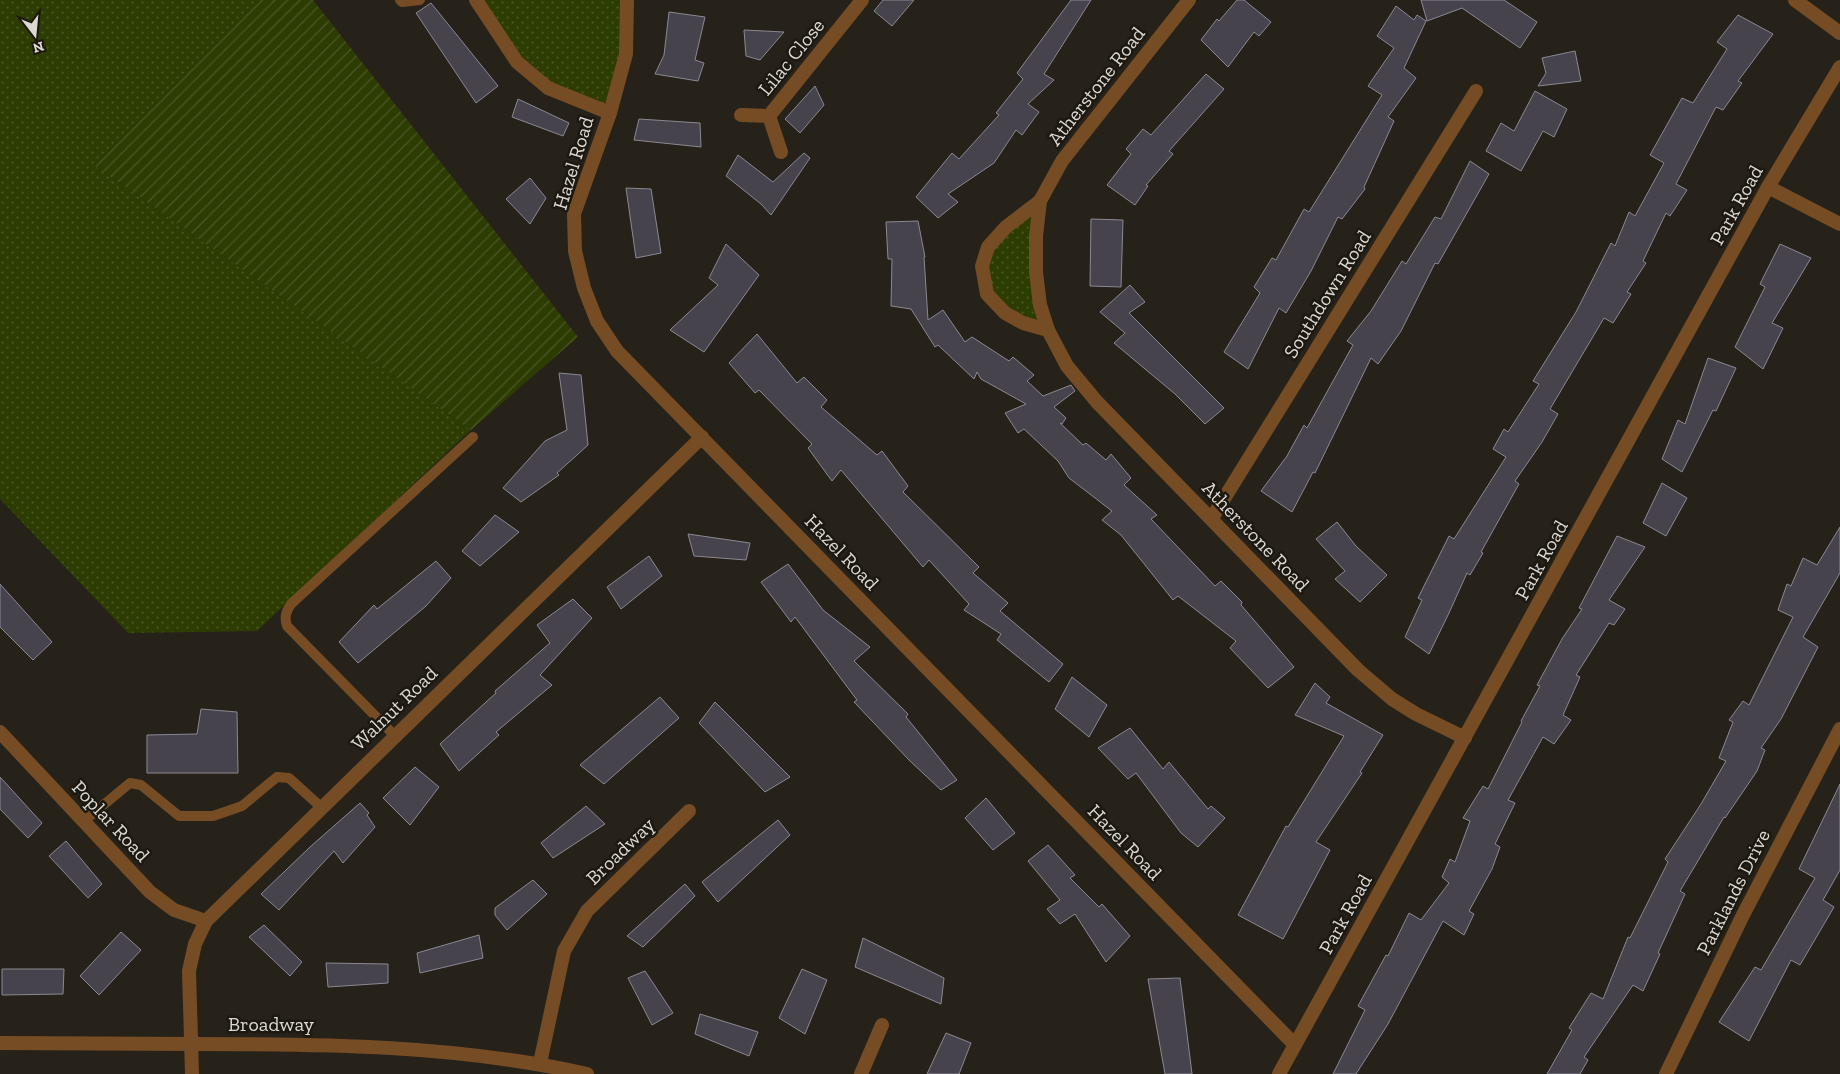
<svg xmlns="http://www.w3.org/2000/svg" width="1840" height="1074" font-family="'Zilla Slab',serif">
<defs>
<pattern id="grass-dots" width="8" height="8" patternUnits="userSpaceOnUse" patternTransform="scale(1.25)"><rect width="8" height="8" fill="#2c3c02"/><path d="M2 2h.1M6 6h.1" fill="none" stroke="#4a5826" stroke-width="1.8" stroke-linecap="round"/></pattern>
<pattern id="garden-furrows" width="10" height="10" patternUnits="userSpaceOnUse" patternTransform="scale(1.25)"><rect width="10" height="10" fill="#2c3c02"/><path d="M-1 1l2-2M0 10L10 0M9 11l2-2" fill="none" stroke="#4a5826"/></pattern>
</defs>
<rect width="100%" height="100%" fill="#262219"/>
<!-- grass -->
<g fill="url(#grass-dots)">
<polygon points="0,0 257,0 94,165 471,430 257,631 128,633 0,499"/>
<polygon points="476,0 627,0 626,54 610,113 548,88 517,62"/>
<polygon points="1040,201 1036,236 1048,330 1023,323 987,294 988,247"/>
</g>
<!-- garden -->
<polygon fill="url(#garden-furrows)" points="257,0 313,0 578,337 471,430 94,165"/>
<!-- building -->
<g fill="#47434c" stroke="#8c8893">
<polygon points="883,0 914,0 892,26 874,11"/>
<polygon points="1071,0 1091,0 1044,74 1054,80 1028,104 1039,112 1022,135 1016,130 994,163 948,194 958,202 938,218 916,197 952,153 959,159 999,115 996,113 1023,79 1017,73"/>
<polygon points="1237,0 1244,0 1271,22 1259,36 1254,32 1228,67 1201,40 1217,19 1219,21"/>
<polygon points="1421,0 1504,0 1537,22 1520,48 1462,8 1427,21"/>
<polygon points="431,3 498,86 476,103 416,13"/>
<polygon points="1396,6 1414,20 1417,15 1426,21 1404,68 1416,78 1388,117 1394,121 1364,187 1365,189 1342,219 1338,217 1311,271 1286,313 1279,308 1248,369 1224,352 1260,293 1254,287 1272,258 1276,260 1304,209 1309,212 1382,95 1368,86 1394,48 1377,36"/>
<polygon points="669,12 705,17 695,60 704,63 698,81 655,74 664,55"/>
<polygon points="1738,15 1773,34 1738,81 1742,83 1723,110 1716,107 1676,184 1687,190 1670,216 1666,213 1643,261 1646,263 1627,292 1631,294 1613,323 1604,318 1550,409 1558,414 1542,442 1515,481 1519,484 1481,552 1483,553 1470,575 1467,573 1449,613 1429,654 1405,637 1422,600 1418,598 1449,536 1454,539 1506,457 1493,449 1504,429 1508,432 1539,384 1533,381 1576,312 1611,243 1615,246 1629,212 1635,216 1664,163 1650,155 1682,98 1693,103 1727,49 1717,42"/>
<polygon points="744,30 784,32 760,60 746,56"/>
<polygon points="1575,51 1581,81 1538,86 1546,73 1542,58"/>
<polygon points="1206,74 1224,89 1169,151 1173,154 1146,185 1148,186 1135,205 1107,185 1131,154 1126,149 1143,129 1151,135"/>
<polygon points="815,86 824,105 800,133 785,119"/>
<polygon points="1535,91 1567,109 1554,137 1543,131 1521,171 1486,151 1501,123 1514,131"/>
<polygon points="518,99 569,123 563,136 512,117"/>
<polygon points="639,119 700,123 701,147 634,140"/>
<polygon points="804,153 810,158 771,215 761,204 726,176 738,155 773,182"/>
<polygon points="1470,161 1489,174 1438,264 1435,263 1401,331 1378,364 1371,358 1315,473 1313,472 1292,512 1261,491 1287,456 1304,425 1307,428 1353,345 1347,341 1371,311 1402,261 1406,264 1435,217 1441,219"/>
<polygon points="530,178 546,198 530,224 506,199"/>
<polygon points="626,188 651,189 661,253 636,258"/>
<polygon points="1091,219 1123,220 1121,287 1090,286"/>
<polygon points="918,221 925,257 924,257 928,320 943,310 965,342 972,337 1009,361 1013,357 1034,375 1027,381 1043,396 1071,385 1075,391 1054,407 1066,418 1062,424 1060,423 1083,445 1086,443 1106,460 1111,454 1131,478 1124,485 1157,515 1151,519 1215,586 1221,581 1242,602 1241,605 1294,667 1268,688 1230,648 1236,641 1178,596 1173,600 1121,535 1102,520 1112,511 1069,478 1058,461 1024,429 1018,433 1005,413 1026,404 981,379 977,372 974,379 938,345 935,347 911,309 891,306 892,259 888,259 886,222"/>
<polygon points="726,244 759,275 704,352 670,330 718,285 709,278"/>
<polygon points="1780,244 1811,258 1772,323 1783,328 1763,369 1735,347 1765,287 1760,284"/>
<polygon points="1130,285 1145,302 1129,313 1224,408 1205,424 1175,394 1114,343 1125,333 1100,312"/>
<polygon points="757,334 797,383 804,377 827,400 821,407 877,455 882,451 908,486 903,492 979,567 973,573 1008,603 1000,611 1063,664 1049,682 997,640 1001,634 964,610 969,604 929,560 923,567 841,470 832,481 808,448 812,444 759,390 755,393 729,363"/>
<polygon points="1708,358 1736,368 1716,411 1713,410 1682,472 1662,459 1678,420 1685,424"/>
<polygon points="559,373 581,375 588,445 557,473 559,475 521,502 503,488 545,441 567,430"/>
<polygon points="1662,483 1687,498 1666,536 1643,523"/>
<polygon points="495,515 519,532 480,566 462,551"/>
<polygon points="1337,522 1356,546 1387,575 1360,602 1335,579 1345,571 1316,539"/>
<polygon points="1840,527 1840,573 1803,637 1818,647 1781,719 1761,748 1765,750 1757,771 1725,818 1724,817 1680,891 1685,894 1658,953 1660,954 1643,991 1633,985 1584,1057 1588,1060 1580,1074 1547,1074 1572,1030 1569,1028 1591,993 1603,999 1628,937 1630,938 1668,862 1665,859 1701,804 1726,761 1719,758 1733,722 1729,720 1743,701 1749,705 1793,617 1778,610 1787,584 1791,586 1803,558 1817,565"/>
<polygon points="688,534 750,543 746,560 694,556"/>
<polygon points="1617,536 1645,547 1609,600 1625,609 1614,625 1609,623 1576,675 1580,677 1563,715 1571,720 1554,744 1543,737 1508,800 1515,803 1495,844 1500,847 1492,869 1469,911 1474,914 1464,935 1443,921 1388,1024 1356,1074 1333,1074 1365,1010 1358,1006 1386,955 1388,956 1409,913 1421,920 1449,883 1442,877 1450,859 1455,862 1470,821 1463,818 1483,786 1488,789 1522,722 1521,721 1540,686 1537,685 1562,639 1582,609 1579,608"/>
<polygon points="649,556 662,576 621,609 607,587"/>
<polygon points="436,561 451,578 426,606 358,663 339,642 374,605 377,609"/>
<polygon points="788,564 823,610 870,647 854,661 908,714 906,717 957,780 941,790 910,761 854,702 857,700 795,617 791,622 761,582"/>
<polygon points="0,584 52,642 33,660 0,627"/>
<polygon points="573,599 592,618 540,675 552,685 496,732 499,735 459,771 440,744 496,693 495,691 550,643 537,625"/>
<polygon points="1072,677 1107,705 1089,737 1055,709"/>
<polygon points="1315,683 1330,697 1326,703 1383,735 1360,772 1362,773 1316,842 1330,850 1283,939 1238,915 1286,826 1288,827 1344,736 1295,715"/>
<polygon points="660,697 679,718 604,784 580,765"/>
<polygon points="715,702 790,777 765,792 699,723"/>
<polygon points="201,709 237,712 238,773 147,773 147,735 197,734"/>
<polygon points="1130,728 1163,769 1169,762 1208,809 1211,806 1225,818 1198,847 1181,833 1136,773 1128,779 1098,748"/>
<polygon points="415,767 439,787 410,825 383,798"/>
<polygon points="0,777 42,823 28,838 0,809"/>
<polygon points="1840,784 1840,870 1823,900 1834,907 1800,965 1791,960 1749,1041 1719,1022 1755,967 1761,970 1815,878 1799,869"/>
<polygon points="986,798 1015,833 993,850 965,818"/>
<polygon points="360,803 369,813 367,815 375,827 343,863 334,851 279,910 261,894 310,847"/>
<polygon points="586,806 605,824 553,858 541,843"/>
<polygon points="778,820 790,835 718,902 702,882"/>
<polygon points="66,841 102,884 88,898 49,856"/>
<polygon points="1048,845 1075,875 1070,878 1099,907 1102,904 1130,936 1106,962 1075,914 1060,924 1047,909 1060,900 1028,861"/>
<polygon points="533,880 547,894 507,930 495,915 495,908"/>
<polygon points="685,884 695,896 643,947 627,936"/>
<polygon points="264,925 302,962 290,976 249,937"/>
<polygon points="121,932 141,950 99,995 80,976"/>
<polygon points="479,935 483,958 420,973 417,953"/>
<polygon points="863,938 944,978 941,1004 855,967"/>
<polygon points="326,963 388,964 388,983 328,987"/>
<polygon points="2,969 64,969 63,994 2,995"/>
<polygon points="802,969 827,980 805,1034 779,1018"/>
<polygon points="645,971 673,1013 652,1025 628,978"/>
<polygon points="1180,978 1192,1074 1165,1074 1148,979"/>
<polygon points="700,1014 758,1032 749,1056 695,1034"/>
<polygon points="946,1033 971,1043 959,1074 927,1074"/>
</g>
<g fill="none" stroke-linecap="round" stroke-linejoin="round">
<!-- service -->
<g stroke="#764c25" stroke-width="10">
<polyline points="400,0 402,2 420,0"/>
<path d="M395,736L287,626C284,617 286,612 291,604L473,437"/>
<polyline points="84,821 130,783 141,785 179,816 213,816 242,806 277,777 289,778 322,808"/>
</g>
<!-- minor -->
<g stroke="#764c25" stroke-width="14">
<polyline points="476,0 517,62 548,88 610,113"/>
<polyline points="627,0 626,54 610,113 574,214 575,251 584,288 597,321 617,351 1295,1045"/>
<polyline points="1189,0 1062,161 1040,201 1036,236 1036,272 1040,305 1048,330 1067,366 1097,402 1358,670 1392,699 1416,714 1465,738"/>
<polyline points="1795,0 1840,33"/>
<polyline points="741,115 769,116 781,152"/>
<polyline points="769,116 862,0"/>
<polyline points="1768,187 1840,224"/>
<polyline points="1040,201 1006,227 988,247 982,266 987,294 1005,313 1023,323 1048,330"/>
<polyline points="1212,518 1476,91"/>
<polyline points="0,732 150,892 174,910 206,921"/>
<path d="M0,1043C64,1043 129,1044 193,1044C326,1044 457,1045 587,1074"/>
<polyline points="540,1063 564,951 587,911 689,811"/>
<polyline points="192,1074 189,971 195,944 206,921 702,437"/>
<polyline points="861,1074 882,1025"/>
<polyline points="1666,1074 1743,915 1840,729"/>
</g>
<!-- tertiary -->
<polyline stroke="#764c25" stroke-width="14" points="1279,1074 1768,187 1840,67"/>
</g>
<g text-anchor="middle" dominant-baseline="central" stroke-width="5" stroke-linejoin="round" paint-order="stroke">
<!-- street labels -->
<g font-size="20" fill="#dcd9d4" stroke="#1d1810">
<text transform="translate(791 57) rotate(-51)">Lilac Close</text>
<text transform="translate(1096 86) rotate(-52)">Atherstone Road</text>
<text transform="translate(573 163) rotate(-73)">Hazel Road</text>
<text transform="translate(1736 205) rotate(-61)">Park Road</text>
<text transform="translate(1327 294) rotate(-58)">Southdown Road</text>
<text transform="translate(1256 536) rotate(46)">Atherstone Road</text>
<text transform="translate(842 552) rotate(46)">Hazel Road</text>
<text transform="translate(1541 560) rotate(-61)">Park Road</text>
<text transform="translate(394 708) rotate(-44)">Walnut Road</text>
<text transform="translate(111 821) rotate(47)">Poplar Road</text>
<text transform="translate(1125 842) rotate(46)">Hazel Road</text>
<text transform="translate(620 851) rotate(-44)">Broadway</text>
<text transform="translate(1733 892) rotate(-63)">Parklands Drive</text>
<text transform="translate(1345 914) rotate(-61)">Park Road</text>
<text x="271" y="1024">Broadway</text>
</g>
</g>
<!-- north arrow -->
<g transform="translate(35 35) rotate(164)" stroke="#1d1810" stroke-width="4" paint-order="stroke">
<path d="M0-4L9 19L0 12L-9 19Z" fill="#dcd9d4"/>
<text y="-8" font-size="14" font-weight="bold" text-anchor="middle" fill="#dcd9d4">N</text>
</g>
</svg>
